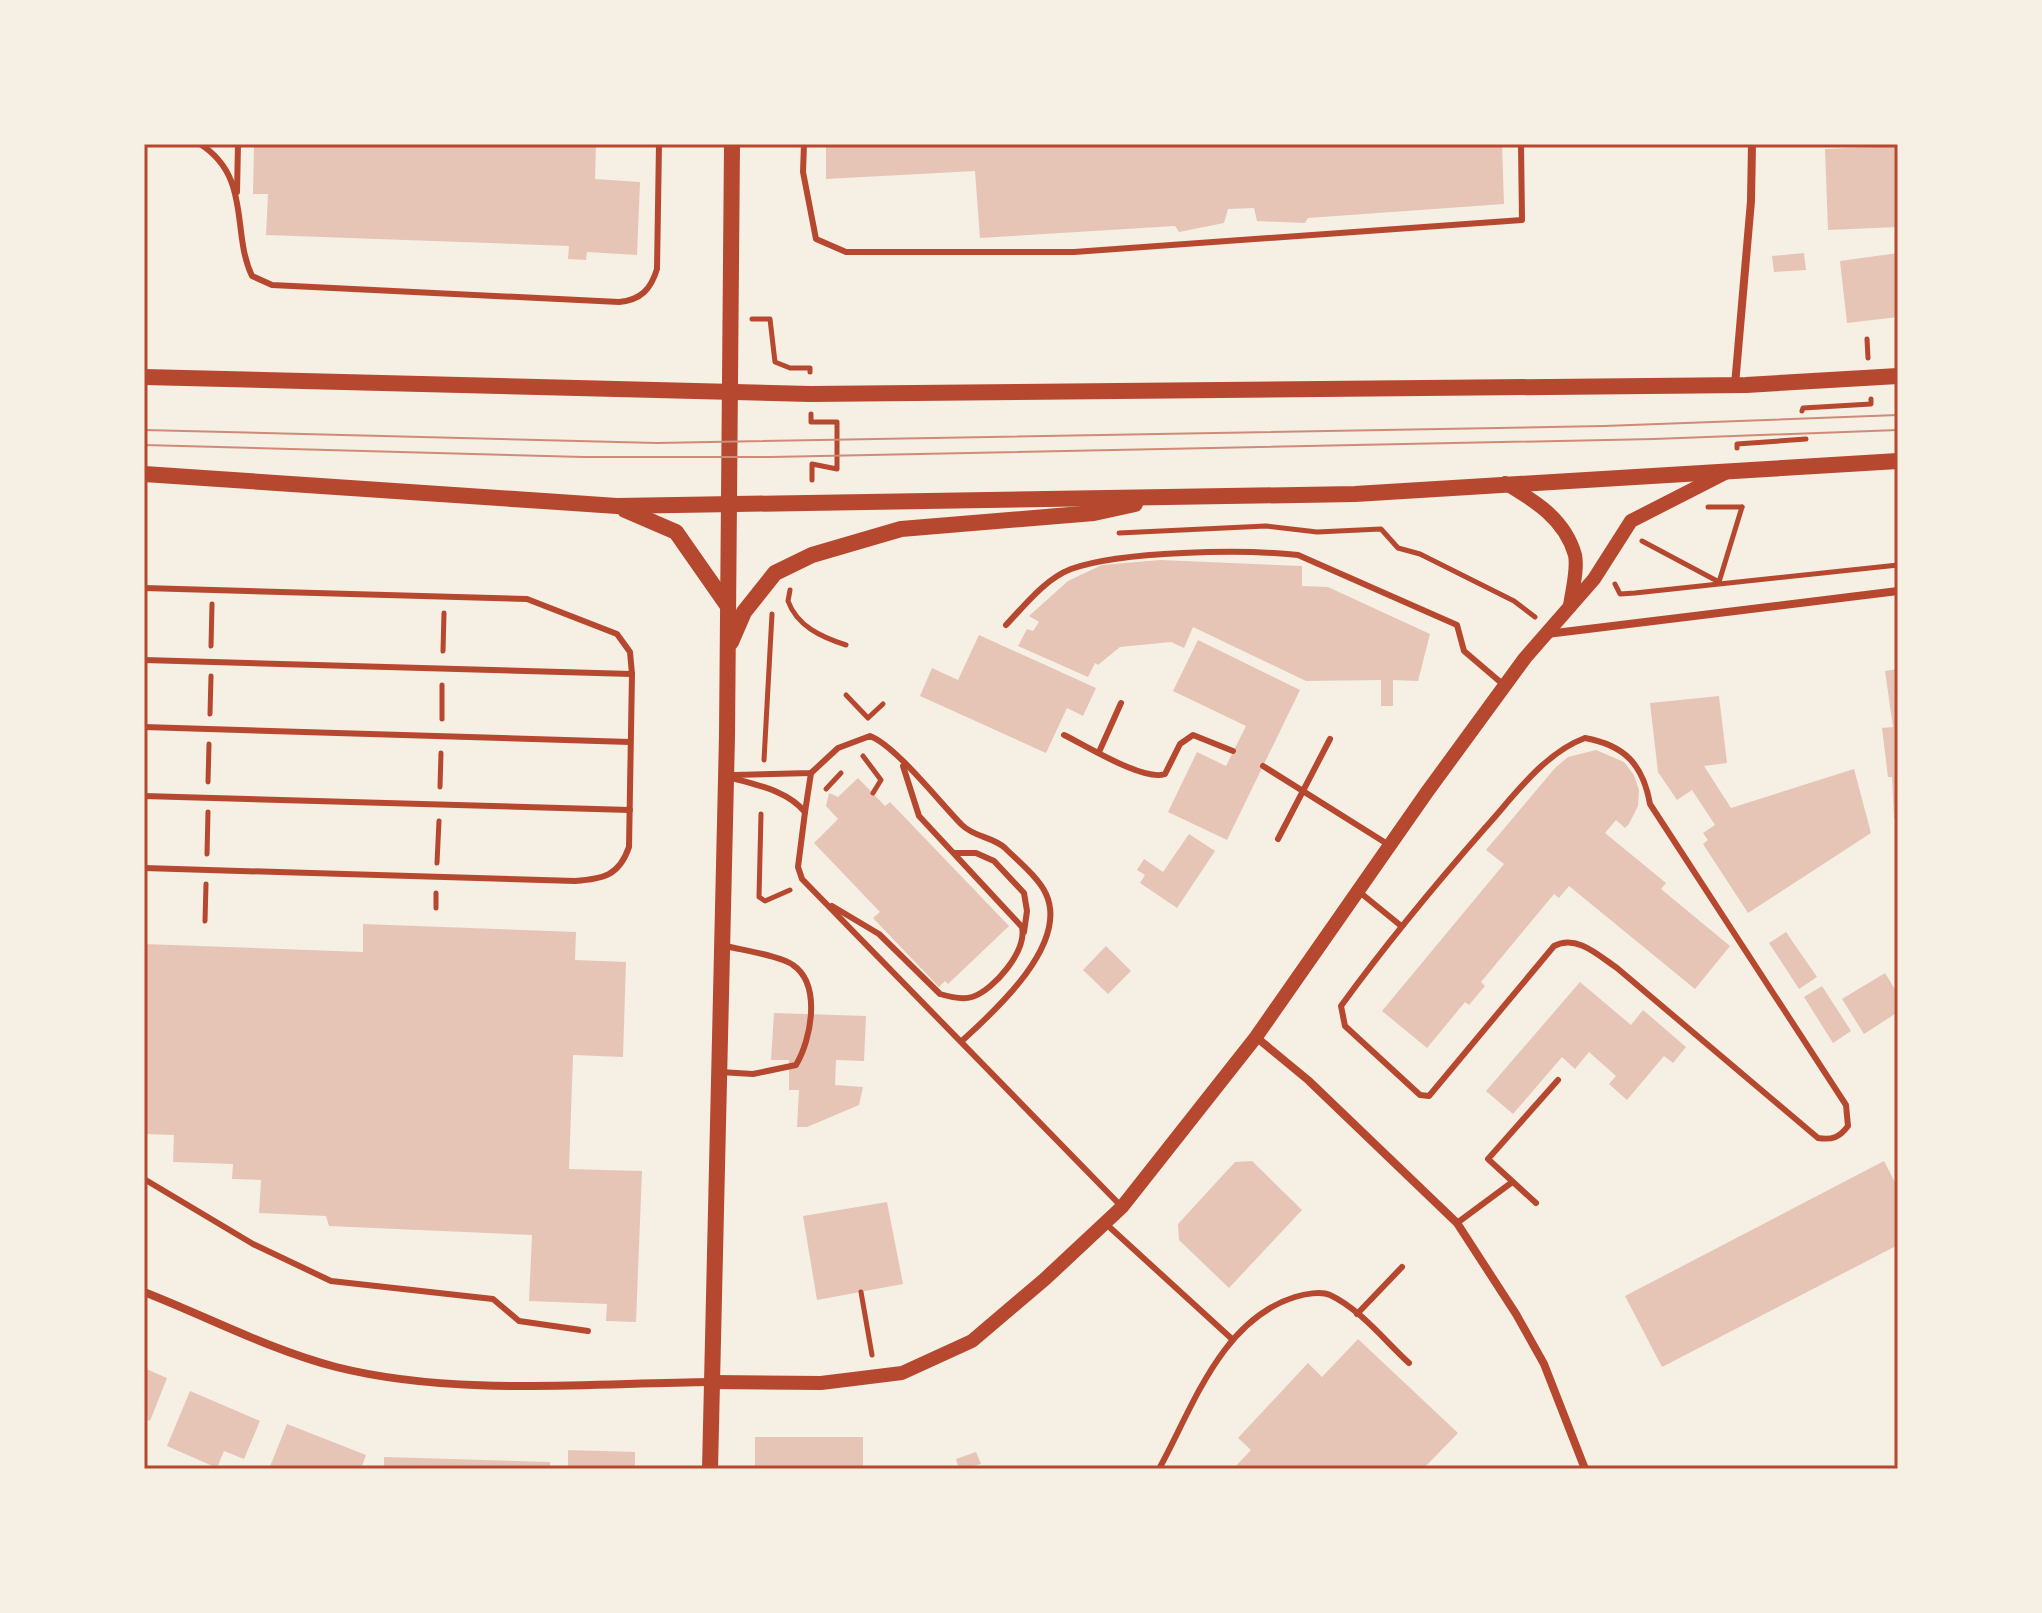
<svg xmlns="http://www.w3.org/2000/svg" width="2042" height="1613" font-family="'Public Sans',sans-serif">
<rect width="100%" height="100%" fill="#f6efe4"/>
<!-- building -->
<g fill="#e6c5b7">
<polygon points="254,144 596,144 595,179 640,182 637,255 587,252 586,260 568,259 569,246 266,235 268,194 253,194"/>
<polygon points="826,144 1502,144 1504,204 1308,218 1305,223 1257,221 1254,208 1228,209 1224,223 1179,232 1175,226 980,238 975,171 826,179"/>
<polygon points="1898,146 1898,227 1828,230 1825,149"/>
<polygon points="1804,253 1806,270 1774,272 1772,256"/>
<polygon points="1898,253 1898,317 1847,323 1840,261"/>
<polygon points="1160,560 1302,566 1302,586 1328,587 1430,634 1418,681 1393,680 1393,706 1381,706 1381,680 1306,681 1193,627 1184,648 1171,642 1120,647 1098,665 1095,663 1088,677 1018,646 1027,629 1033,631 1039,622 1029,616 1068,581 1102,565"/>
<polygon points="979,635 1096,688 1083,716 1067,708 1046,753 920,696 932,668 958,680"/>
<polygon points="1198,640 1300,690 1227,840 1168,812 1197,752 1226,766 1246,726 1173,691"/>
<polygon points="1898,669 1898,819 1894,819 1892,777 1888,777 1882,728 1893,727 1885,671"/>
<polygon points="1719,696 1727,763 1704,766 1731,808 1854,769 1871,833 1748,913 1703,844 1708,840 1703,833 1715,825 1692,790 1677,800 1658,772 1650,703"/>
<polygon points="1596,750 1624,762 1634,775 1639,790 1638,806 1629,824 1625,828 1616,820 1605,833 1666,883 1661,889 1730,946 1695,989 1569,886 1559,898 1554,894 1481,982 1485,986 1469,1005 1465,1002 1427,1048 1382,1011 1504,864 1486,850 1555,768 1568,757"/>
<polygon points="858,778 885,806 890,802 1009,926 948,984 945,981 939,987 873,918 880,912 814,843 838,819 826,806 829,793 838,797"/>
<polygon points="1189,834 1215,851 1177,908 1140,883 1145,875 1137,870 1144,859 1163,872"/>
<polygon points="363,924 576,932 575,960 626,962 623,1057 573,1055 569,1169 642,1171 636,1322 606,1321 607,1304 529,1301 532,1235 329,1226 326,1216 259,1213 261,1180 232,1179 233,1164 173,1162 174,1135 144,1134 144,944 363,952"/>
<polygon points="1786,932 1817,977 1799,989 1769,943"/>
<polygon points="1106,946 1131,971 1108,994 1083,970"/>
<polygon points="1885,973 1898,994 1898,1012 1864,1034 1842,999"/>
<polygon points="1580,982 1631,1025 1643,1010 1686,1047 1673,1063 1664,1056 1627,1100 1609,1084 1616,1076 1589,1052 1575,1069 1562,1057 1513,1114 1486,1091"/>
<polygon points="1822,986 1851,1031 1833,1043 1804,997"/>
<polygon points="774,1013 866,1016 864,1061 836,1060 835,1085 863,1087 859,1105 807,1127 797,1127 799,1090 789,1090 789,1060 771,1060"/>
<polygon points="1252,1161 1302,1210 1229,1288 1179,1240 1178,1224 1235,1162"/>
<polygon points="1884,1161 1898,1188 1898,1245 1662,1367 1625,1296"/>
<polygon points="887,1202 903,1284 817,1300 803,1216"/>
<polygon points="1358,1339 1458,1433 1423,1469 1233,1469 1251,1450 1238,1438 1308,1363 1322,1377"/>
<polygon points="144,1368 167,1378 150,1421 144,1418"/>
<polygon points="190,1391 260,1421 244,1459 224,1451 217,1468 167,1446"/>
<polygon points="287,1424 366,1455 361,1469 269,1469"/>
<rect x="755" y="1437" width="108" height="32"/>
<polygon points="568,1450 635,1452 635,1469 568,1469"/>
<polygon points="976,1452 981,1464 959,1469 956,1459"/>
<polygon points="384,1457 550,1462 550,1469 384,1469"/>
</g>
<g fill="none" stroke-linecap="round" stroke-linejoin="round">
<!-- path -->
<g stroke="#b5482f" stroke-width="5">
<polyline points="752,319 770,319 775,362 790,368 810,368 810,372"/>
<polyline points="1867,339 1868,358"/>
<polyline points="1802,411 1803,408 1871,404 1871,399"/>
<polyline points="811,414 811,422 837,422 837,469 812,464 812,480"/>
<polyline points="1737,448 1737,444 1806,439"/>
<polyline points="1708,507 1742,507"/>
<polyline points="1119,533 1266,526 1317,532 1381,529 1398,548 1420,554 1514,601 1535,617"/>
<polyline points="1642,541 1719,582 1742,507"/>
<polyline points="1615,584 1620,594 1635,593 1898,565"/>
<path d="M790,590L788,601C797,626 821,637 846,645"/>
<polyline points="211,646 212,604"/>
<polyline points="443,651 444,613"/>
<polyline points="846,695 868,718"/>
<polyline points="210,714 211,676"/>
<polyline points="869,717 883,704"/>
<polyline points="442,719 442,685"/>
<polyline points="863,756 881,780 873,793"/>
<polyline points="764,760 772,614"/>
<polyline points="208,782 209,744"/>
<polyline points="440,787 441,753"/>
<polyline points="826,789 841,773"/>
<polyline points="761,814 759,897 765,901 790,890"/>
<polyline points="207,854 208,812"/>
<polyline points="437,863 439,821"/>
<polyline points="436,893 436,908"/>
<polyline points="205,921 206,884"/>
<polyline points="861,1292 872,1355"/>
</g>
<!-- service -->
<g stroke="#b5482f" stroke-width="6">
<path d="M200,144C252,177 231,232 252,276L272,285L619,302C641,300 651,289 657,269L659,144"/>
<polyline points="804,144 803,172 816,239 846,252 1074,252 1522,220 1521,144"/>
<polyline points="237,192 238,144"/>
<path d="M144,588L527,599L617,634L630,652L632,674L629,847C619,876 603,879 575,881L144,868"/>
<path d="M1006,625C1025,605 1045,579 1071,569C1121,551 1243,549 1298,555L1457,625L1464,651L1505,686"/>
<polyline points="144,660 632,674"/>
<polyline points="144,727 630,742"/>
<path d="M1064,735C1085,745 1144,782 1165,774L1180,744L1193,735L1233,751"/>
<path d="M1585,738C1624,745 1643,764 1650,804L1846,1105L1848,1126C1839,1138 1832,1140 1818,1138L1617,968C1599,956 1577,934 1554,946L1429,1096L1420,1095L1345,1026L1341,1006C1386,944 1434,886 1485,828C1514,796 1544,753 1585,738Z"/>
<polyline points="1099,752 1121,703"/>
<polyline points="1263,766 1389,845"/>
<path d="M733,775L811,773L838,748L870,736C896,746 940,803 962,825C974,837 993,837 1005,848C1017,860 1039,878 1046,894C1069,944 996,1010 963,1040"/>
<path d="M729,777C756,785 787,790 805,812L798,867L802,879L1122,1207"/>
<polyline points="144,796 630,810"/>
<polyline points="805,812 811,773"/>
<polyline points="1278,839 1330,739"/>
<polyline points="955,853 976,853 994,861 1024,893 1027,911 1024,932"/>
<polyline points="1357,890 1400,925"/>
<path d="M832,906L879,934L940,994C950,997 962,1000 972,997C994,990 1027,951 1022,927L919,816L903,766"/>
<path d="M720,1072L753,1074L796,1065C811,1040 822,985 793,965C782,956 741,950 726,946"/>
<polyline points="144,1179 253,1244 331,1281 493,1299 519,1321 588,1331"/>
<polyline points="1536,1203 1488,1159 1558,1080"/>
<polyline points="1105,1223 1232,1339"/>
<polyline points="1457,1223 1511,1183"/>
<polyline points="1357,1314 1402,1267"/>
<path d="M1159,1469C1193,1407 1221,1320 1295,1297C1304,1294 1321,1291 1330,1295C1360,1309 1385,1341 1409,1363"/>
</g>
<!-- minor -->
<g stroke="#b5482f" stroke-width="8">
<polyline points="1735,385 1751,201 1752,144"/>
<polyline points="1547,634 1898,591"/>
<polyline points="1256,1037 1308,1080 1457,1223 1516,1314 1544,1364 1585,1469"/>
<path d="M144,1292C208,1317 270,1350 336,1367C456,1397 589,1383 711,1382"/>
</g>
<!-- tertiary -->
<g stroke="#b5482f" stroke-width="14">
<path d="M1505,483C1535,501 1565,519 1575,555C1578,569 1572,591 1570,606"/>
<polyline points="712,1382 821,1383 902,1373 972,1341 1045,1279 1122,1207 1256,1037 1427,792 1525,658 1594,579 1631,521 1725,473"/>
</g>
<!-- secondary -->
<g stroke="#b5482f" stroke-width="16">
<polyline points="144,377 810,394 1746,385 1898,376"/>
<polyline points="144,474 617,506 1355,494 1898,461"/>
<polyline points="625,510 676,532 727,605"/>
<polyline points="731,642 744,612 775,573 812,555 901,529 1094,513 1135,504"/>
<polyline points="710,1469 727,736 732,144"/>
</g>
<!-- tram -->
<g stroke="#cf8b77" stroke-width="2">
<polyline points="144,430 657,443 1604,426 1898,415"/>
<polyline points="144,445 583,457 771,457 1654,439 1898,430"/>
</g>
</g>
<!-- border -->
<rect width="2042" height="1613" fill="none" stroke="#f6efe4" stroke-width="292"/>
<rect x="146" y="146" width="1750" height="1321" fill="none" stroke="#b5482f" stroke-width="3"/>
</svg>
